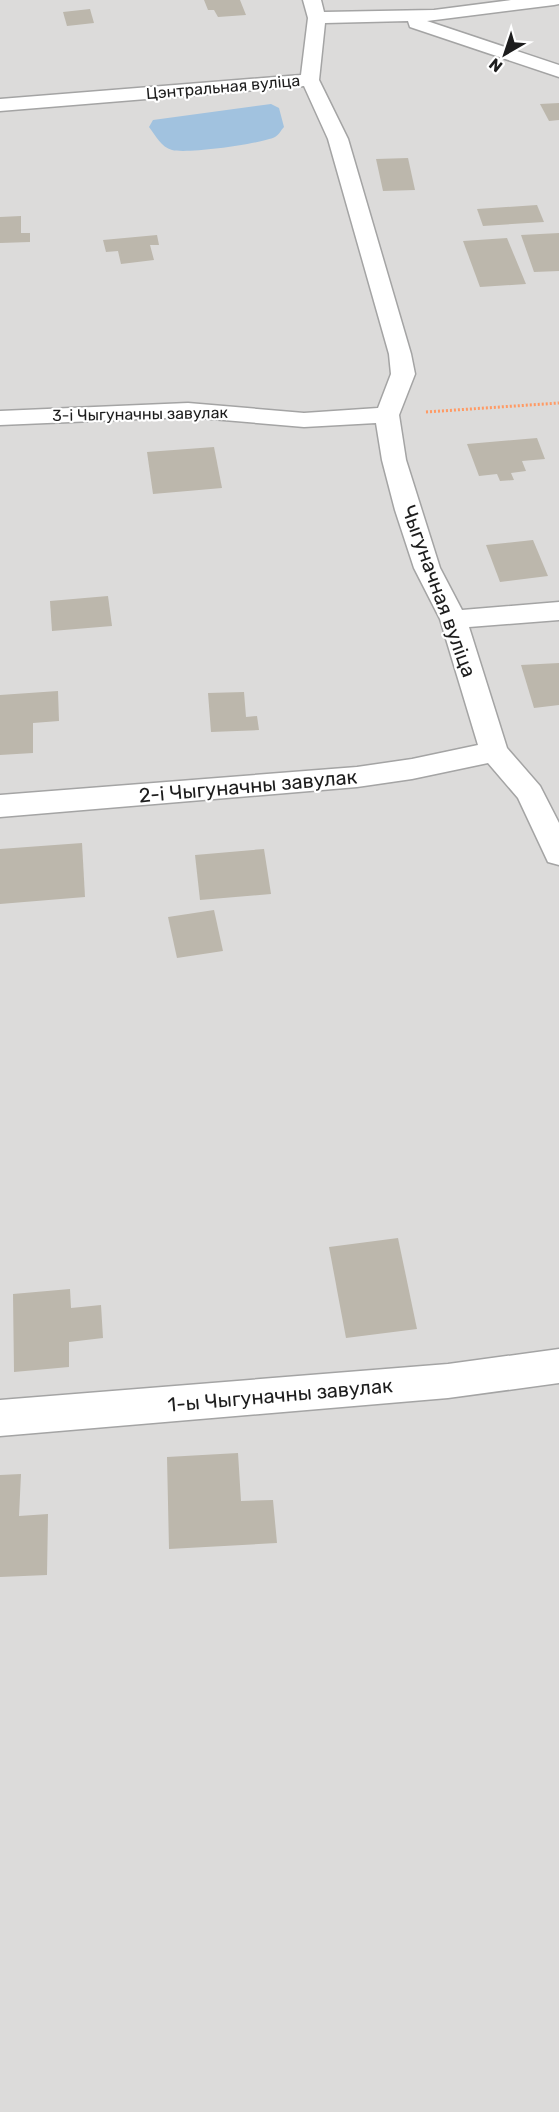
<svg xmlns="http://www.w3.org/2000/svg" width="559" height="2112" font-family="Rubik,sans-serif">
<rect width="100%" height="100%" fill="#efeee3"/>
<!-- residential -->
<rect fill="#dcdbda" x="0" y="0" width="559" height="2112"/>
<!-- water -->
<path fill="#a1c2df" d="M271,104L279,108L284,127C281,130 279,135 275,137C260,144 187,154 172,150C161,147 156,136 149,127L153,120Z"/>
<!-- building -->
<g fill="#bcb7ac">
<polygon points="204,0 240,0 246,15 218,17 214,10 208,10"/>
<polygon points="90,9 94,23 67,26 63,12"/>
<polygon points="559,103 559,120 549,121 540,104"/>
<polygon points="408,158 415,190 383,191 376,159"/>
<polygon points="537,205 544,222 483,226 477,209"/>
<polygon points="21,216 21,233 30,233 30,242 0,243 0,217"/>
<polygon points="559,233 559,271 534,272 521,235"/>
<polygon points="157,235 159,245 150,245 154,260 121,264 118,251 106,252 103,240"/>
<polygon points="507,238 526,284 480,287 463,241"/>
<polygon points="537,438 545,459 522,461 526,471 511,473 514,480 500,481 497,474 479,476 467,444"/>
<polygon points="214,447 222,488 153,494 147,452"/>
<polygon points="533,540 548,576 500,582 486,545"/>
<polygon points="108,596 112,626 52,631 50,601"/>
<polygon points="559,663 559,705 534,708 521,665"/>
<polygon points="58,691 59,721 33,723 33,753 0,755 0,695"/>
<polygon points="244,692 246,717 257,716 259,730 211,732 208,693"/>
<polygon points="82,843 85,897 0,904 0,849"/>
<polygon points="264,849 271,894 200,900 195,855"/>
<polygon points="214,910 223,951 177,958 168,917"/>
<polygon points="398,1238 417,1329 346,1338 329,1247"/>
<polygon points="70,1289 71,1308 101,1305 103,1338 69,1342 69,1367 14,1372 13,1294"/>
<polygon points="238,1453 241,1501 273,1500 277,1543 169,1549 167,1457"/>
<polygon points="21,1474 19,1516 48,1514 47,1575 0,1577 0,1475"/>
</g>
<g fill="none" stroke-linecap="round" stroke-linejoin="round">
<!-- minor casing -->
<g stroke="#a4a4a4" stroke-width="3">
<g id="minor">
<polygon points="303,0 321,0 324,12 434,10 511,0 559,0 559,4 554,5 427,21 559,65 559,77 410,27 408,21 325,23 319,80 348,139 411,354 415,374 399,415 406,460 440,568 462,610 559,602 559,620 469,627 507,748 540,786 559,823 559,865 548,862 518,798 488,763 412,779 357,787 0,817 0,795 357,767 412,759 478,745 440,619 414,568 395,510 382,460 376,423 304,427 188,417 0,425 0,411 188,403 304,413 378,408 391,374 389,354 328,139 304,86 0,111 0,99 301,75 308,18"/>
<polygon points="559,1349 559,1383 448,1398 0,1436 0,1400 448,1364"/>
</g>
</g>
<!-- path -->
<polyline stroke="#ff9a64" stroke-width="3" stroke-dasharray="2 2" stroke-linecap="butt" points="426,412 559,403"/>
<!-- minor -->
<use href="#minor" fill="#fff" fill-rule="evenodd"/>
</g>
<g text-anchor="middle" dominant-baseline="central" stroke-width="4.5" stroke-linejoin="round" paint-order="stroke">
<!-- far-street labels -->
<g font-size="16" fill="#1d1d1d" stroke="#fff">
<text transform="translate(223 87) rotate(-5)">Цэнтральная вуліца</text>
<text transform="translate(140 414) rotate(-1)">3-і Чыгуначны завулак</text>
</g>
<!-- street labels -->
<g font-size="20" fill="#1d1d1d" stroke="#fff">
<text transform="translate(439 591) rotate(70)">Чыгуначная вуліца</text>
<text transform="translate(248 786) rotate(-5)">2-і Чыгуначны завулак</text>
<text transform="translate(280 1395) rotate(-5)">1-ы Чыгуначны завулак</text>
</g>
</g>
<!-- north arrow -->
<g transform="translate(505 54) rotate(219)" stroke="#ffffff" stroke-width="4.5" paint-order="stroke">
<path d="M0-4.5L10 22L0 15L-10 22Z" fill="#1d1d1d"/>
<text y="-9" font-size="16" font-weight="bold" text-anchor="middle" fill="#1d1d1d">N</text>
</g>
</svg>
